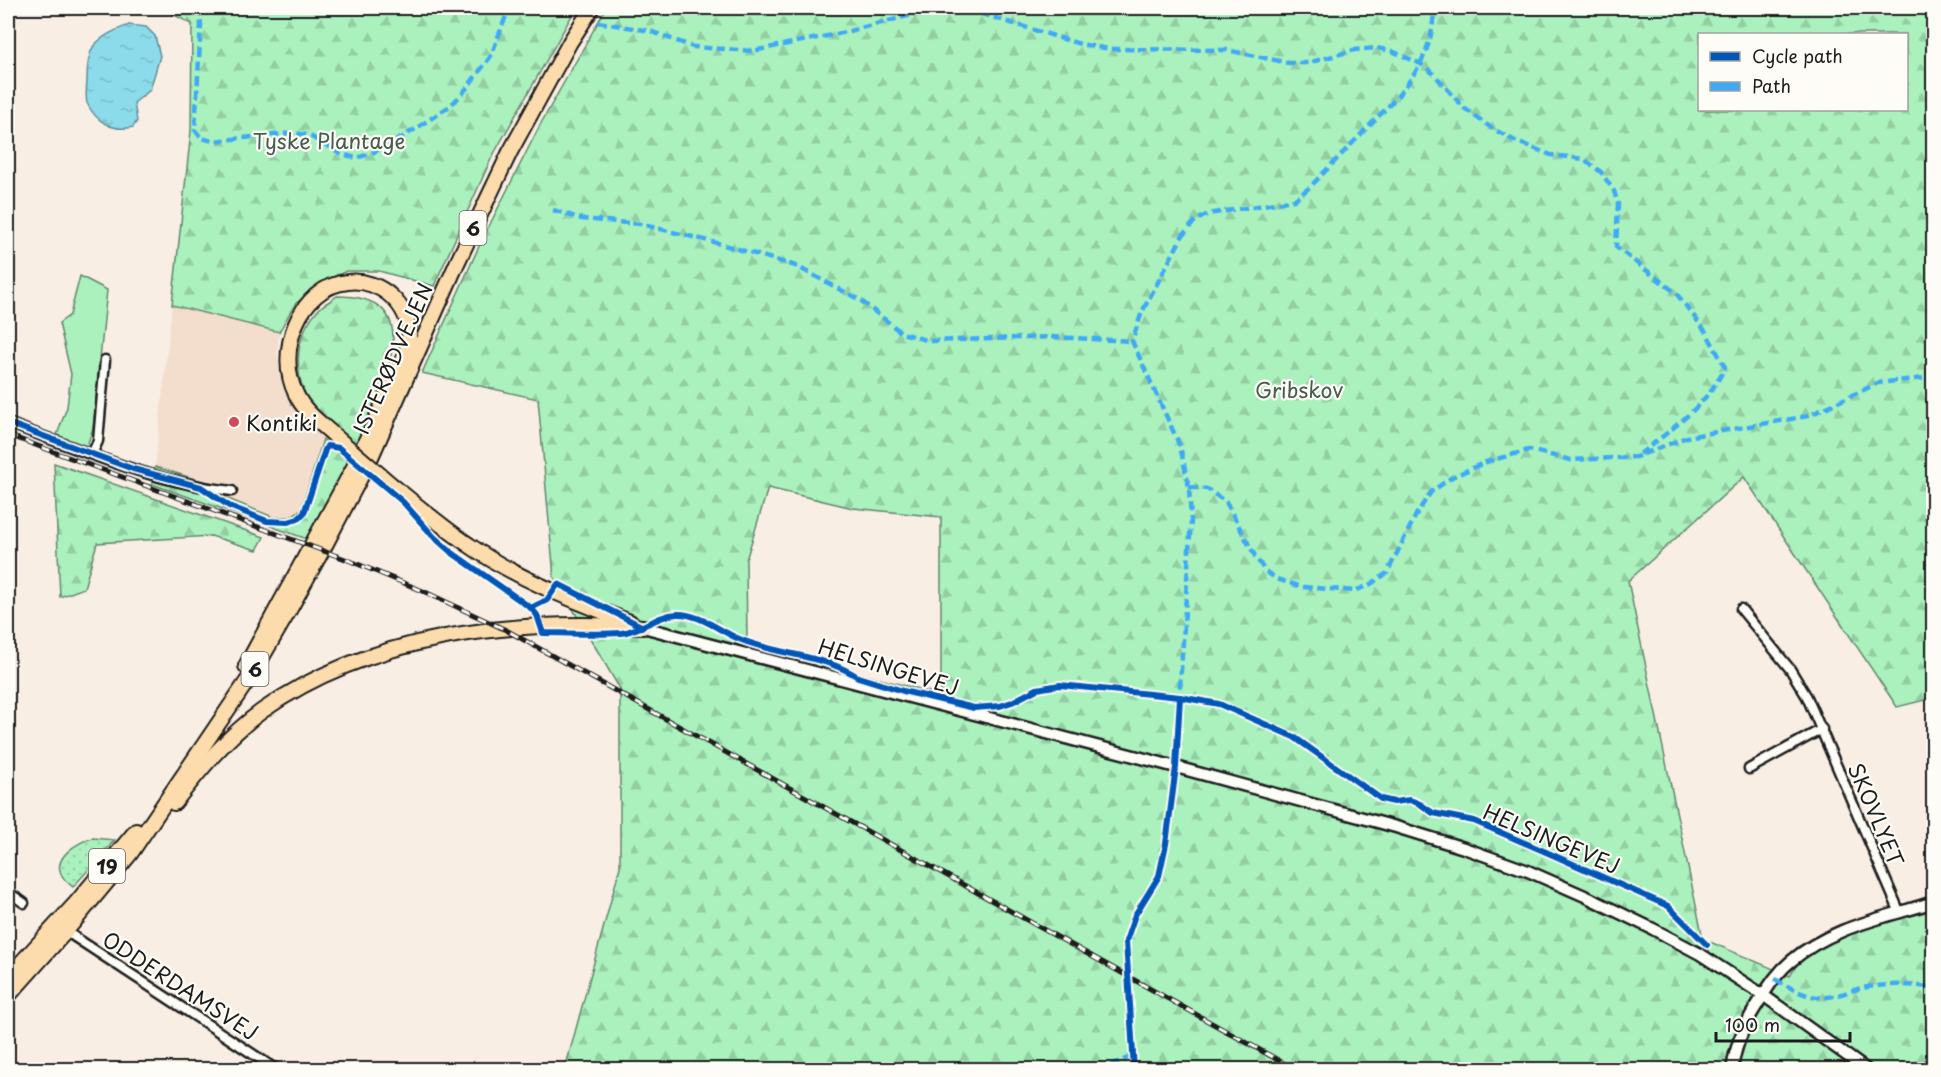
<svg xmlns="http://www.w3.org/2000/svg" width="1941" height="1077" font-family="'Playpen Sans',sans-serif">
<defs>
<pattern id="green-dots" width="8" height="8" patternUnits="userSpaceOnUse" patternTransform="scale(1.5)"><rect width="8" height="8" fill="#aaf1bd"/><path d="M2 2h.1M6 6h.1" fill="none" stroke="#92cea2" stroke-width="1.8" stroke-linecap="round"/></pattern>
<pattern id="forest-firs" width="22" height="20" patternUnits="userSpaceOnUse" patternTransform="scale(1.5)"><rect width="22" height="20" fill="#aaf1bd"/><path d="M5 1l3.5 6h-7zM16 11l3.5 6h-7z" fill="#92cea2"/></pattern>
<pattern id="water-ripples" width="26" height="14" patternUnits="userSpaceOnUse" patternTransform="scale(1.5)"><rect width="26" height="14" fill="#8cdbea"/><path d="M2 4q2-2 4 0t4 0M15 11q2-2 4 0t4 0" fill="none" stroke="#78bbc8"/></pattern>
</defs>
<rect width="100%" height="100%" fill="#f8eee4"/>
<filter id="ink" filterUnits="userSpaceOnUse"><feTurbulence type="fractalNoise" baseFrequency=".0167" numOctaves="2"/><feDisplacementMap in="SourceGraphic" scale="12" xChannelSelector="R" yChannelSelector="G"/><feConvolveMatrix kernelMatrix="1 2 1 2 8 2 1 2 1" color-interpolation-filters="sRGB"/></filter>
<g filter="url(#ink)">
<!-- built -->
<polygon fill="#f3ddcd" points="172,305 279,332 277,355 283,386 294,405 323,439 301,509 291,517 273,517 221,496 199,480 155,467"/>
<!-- green -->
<path fill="url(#green-dots)" stroke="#63866c" stroke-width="1.5" d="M93,838L115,840L73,887C70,884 65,881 63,877C50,859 78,841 93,838Z"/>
<!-- forest -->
<g fill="url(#forest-firs)" stroke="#63866c" stroke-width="1.5" fill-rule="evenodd">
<polygon points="161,8 576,8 491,159 434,286 379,271 346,271 323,283 295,304 279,332 172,305 191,131 192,24"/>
<path d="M606,8H1933V698L1897,707L1744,477L1628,581L1703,939L1790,976L1798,963L1811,951L1830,940L1933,907V1069H565L620,867V689L554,577L538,399L422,373L480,244L540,125ZM1700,34H1906V110H1700ZM768,488L853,508L941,517V695L747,644L746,560Z"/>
<path d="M337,296C437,296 377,395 355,445C343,435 330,426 319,415C291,386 291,334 321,307C326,303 332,300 337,296Z"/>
<polygon points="323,439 350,463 310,540 152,484 155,467 199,480 221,496 273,517 290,517 301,509"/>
<polygon points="54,463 264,537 257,550 211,536 97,543 84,588 60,597"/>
</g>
<!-- pitch -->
<polygon fill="#aaf1bd" stroke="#63866c" stroke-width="1.5" points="80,276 107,290 93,428 87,446 57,435 67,407 71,374 59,323 70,315"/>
<!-- water -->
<path fill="url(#water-ripples)" stroke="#5f8f98" stroke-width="1.5" d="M129,25L146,27L155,36L160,56L150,90L134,103L137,121L133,127C113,132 96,122 87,103C85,96 87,86 87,79C87,69 88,56 93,47C102,35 116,30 129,25Z"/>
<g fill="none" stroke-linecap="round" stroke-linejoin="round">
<!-- minor casing -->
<g stroke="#1c1c1c" stroke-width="13">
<g id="minor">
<path d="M8,423C81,450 154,483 232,491"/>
<polyline points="92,454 98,441 105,360"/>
<polyline points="1741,609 1790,669 1807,697 1900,913"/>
<polyline points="1749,769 1822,729"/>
<polyline points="8,892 24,903"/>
<polyline points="64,930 277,1070"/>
</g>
</g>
<!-- tertiary casing -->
<g stroke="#1c1c1c" stroke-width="15">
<g id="tertiary">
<polyline points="643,627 1176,767 1396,827 1464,848 1528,871 1587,897 1653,929 1700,954 1763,995 1867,1070"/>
<path d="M1732,1070C1735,1044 1745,1023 1759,1002C1767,988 1778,972 1790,962C1830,927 1884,918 1934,902"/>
</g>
</g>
<!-- trunk casing -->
<g stroke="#1c1c1c" stroke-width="18">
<g id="trunk">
<path d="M393,486C418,506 442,527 469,545C517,579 575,601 630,622"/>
<path d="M246,666L354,467L404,358C406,352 408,346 409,340C412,306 380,278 348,282C299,286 275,353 296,394C304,412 322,424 336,437"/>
<path d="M174,803C200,770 227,736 262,711C370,634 514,619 643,627"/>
<polyline points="8,977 76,903 136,831"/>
<polyline points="8,996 66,931 130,854 254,671 287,614 324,547 371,457 458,261 510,152 570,42 592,8"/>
</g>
</g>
<!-- minor -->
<use href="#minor" stroke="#fdfcf7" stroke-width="8"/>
<!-- tertiary -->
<use href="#tertiary" stroke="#fdfcf7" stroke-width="10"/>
<!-- trunk -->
<use href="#trunk" stroke="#fcdcac" stroke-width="14"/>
<!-- rail casing -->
<g stroke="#1c1c1c" stroke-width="5">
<polyline id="rail" points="8,435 348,560 423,591 506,630 1296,1070"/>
</g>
<!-- rail -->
<use href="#rail" stroke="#fdfcf7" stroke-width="3" stroke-dasharray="9" stroke-linecap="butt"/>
<!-- trunk-bridge casing -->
<g stroke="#1c1c1c" stroke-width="18" stroke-linecap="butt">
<polyline id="trunk-bridge" points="336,437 393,486"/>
</g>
<!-- trunk-bridge -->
<use href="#trunk-bridge" stroke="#fcdcac" stroke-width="14"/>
<!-- quiet -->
<g stroke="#3fa9f5" stroke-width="4.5" stroke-dasharray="9 4.5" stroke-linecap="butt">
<polyline points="198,8 201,24 195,130 201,138 213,141 293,133 308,135 342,154 356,158 370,154 403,137 450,106 463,93 491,56 509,8"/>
<path d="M598,22L650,31L693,47L753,51L837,34L932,10H954L982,14L1080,44L1110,49L1227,50L1289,63H1308L1354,50L1377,48L1392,51L1421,64L1434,74L1464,108L1490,127L1515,141L1551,155L1584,159L1601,172L1614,191L1618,204L1616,247L1676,293L1706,332L1725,367C1707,406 1669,431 1636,457"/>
<polyline points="553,210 582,219 640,224 721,244 796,266 860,300 902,333 929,341 1051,337 1132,341"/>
<polyline points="1189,487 1207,489 1226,502 1255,556 1265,571 1277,579 1302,587 1355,591 1371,584 1387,573 1417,513 1431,492 1452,477 1486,462 1529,450 1571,460 1636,457 1687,437 1808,416 1878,383 1934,377"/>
<path d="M1179,701L1191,520L1189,487L1180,446L1132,341L1142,312L1183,235L1195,221L1208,214L1294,200L1310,187C1328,168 1347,149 1365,130C1402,93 1433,63 1434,8"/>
<path d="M1775,979C1789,987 1803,996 1818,997C1835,999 1851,989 1868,987C1889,984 1912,984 1934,988"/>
<polyline points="1098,1070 1133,1056"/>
</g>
<!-- cycleway casing -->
<g stroke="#fdfcf7" stroke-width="10">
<g id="cycleway">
<path d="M8,423L133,469L201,487L229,506L267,521L288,522L298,519L304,513L325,450L327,446L339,448L403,502L434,537L451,552L531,608L537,615L543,633C568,633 596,635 621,633C641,631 657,615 677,614C697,613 719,630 737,638C775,655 822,654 858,677L903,691L974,708L1000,706L1012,702L1037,689L1060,685L1180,697L1219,704L1294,737L1381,799L1394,802L1410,800L1420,804L1433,813L1474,821L1546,852L1668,906L1707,945"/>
<polyline points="531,608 547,600 558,584 643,627"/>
<polyline points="1134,1070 1126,941 1135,915 1159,876 1166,844 1176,767 1180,697"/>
</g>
</g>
<!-- cycleway -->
<use href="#cycleway" stroke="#0057b8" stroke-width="6"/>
</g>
</g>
<!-- markers -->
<circle fill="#d1495b" stroke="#fdfcf7" stroke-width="2" cx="234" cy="422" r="6"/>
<g text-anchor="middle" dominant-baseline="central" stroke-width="4.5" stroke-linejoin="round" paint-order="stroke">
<!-- shield labels -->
<g fill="#fdfcf7" stroke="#605f5e" stroke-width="1.5">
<rect x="459.5" y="211" width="27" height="34" rx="4.5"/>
<rect x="241.5" y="652" width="27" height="34" rx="4.5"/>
<rect x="89" y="849" width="36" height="34" rx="4.5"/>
</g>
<g font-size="20" font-weight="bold" fill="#1c1c1c">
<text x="473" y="228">6</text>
<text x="255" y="669">6</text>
<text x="107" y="866">19</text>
</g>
<!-- park labels -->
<g font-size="21" fill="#475c4c" stroke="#fdfcf7">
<text x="329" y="140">Tyske Plantage</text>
<text x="1299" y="389">Gribskov</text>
</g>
<!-- street labels -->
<g font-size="21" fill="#1c1c1c" stroke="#fdfcf7">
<text transform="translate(392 358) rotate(-66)">ISTERØDVEJEN</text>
<text transform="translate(889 666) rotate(17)">HELSINGEVEJ</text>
<text transform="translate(1877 814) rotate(67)">SKOVLYET</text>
<text transform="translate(1552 838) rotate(23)">HELSINGEVEJ</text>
<text transform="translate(181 985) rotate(33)">ODDERDAMSVEJ</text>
</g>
<!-- poi labels -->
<g font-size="21" fill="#1c1c1c" stroke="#fdfcf7" text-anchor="start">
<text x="246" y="422">Kontiki</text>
</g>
</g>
<!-- margin -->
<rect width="1941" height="1077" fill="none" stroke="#fdfcf7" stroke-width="30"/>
<rect x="15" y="15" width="1911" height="1047" fill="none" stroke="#1c1c1c" stroke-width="2" filter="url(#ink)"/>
<!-- legend -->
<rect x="1698" y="33" width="210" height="78" fill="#fdfcf7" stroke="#a3a29f" stroke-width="1.5"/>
<rect x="1710" y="52" width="30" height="9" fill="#0057b8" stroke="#a3a29f" stroke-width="1.5"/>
<text x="1752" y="63" font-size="18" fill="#1c1c1c">Cycle path</text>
<rect x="1710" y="82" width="30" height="9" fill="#3fa9f5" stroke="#a3a29f" stroke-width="1.5"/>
<text x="1752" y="93" font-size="18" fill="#1c1c1c">Path</text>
<!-- scale -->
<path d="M1716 1032v9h134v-9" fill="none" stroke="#1c1c1c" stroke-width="3"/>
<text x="1725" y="1032" font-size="18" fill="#1c1c1c" stroke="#fdfcf7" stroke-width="4.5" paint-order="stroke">100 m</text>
</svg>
